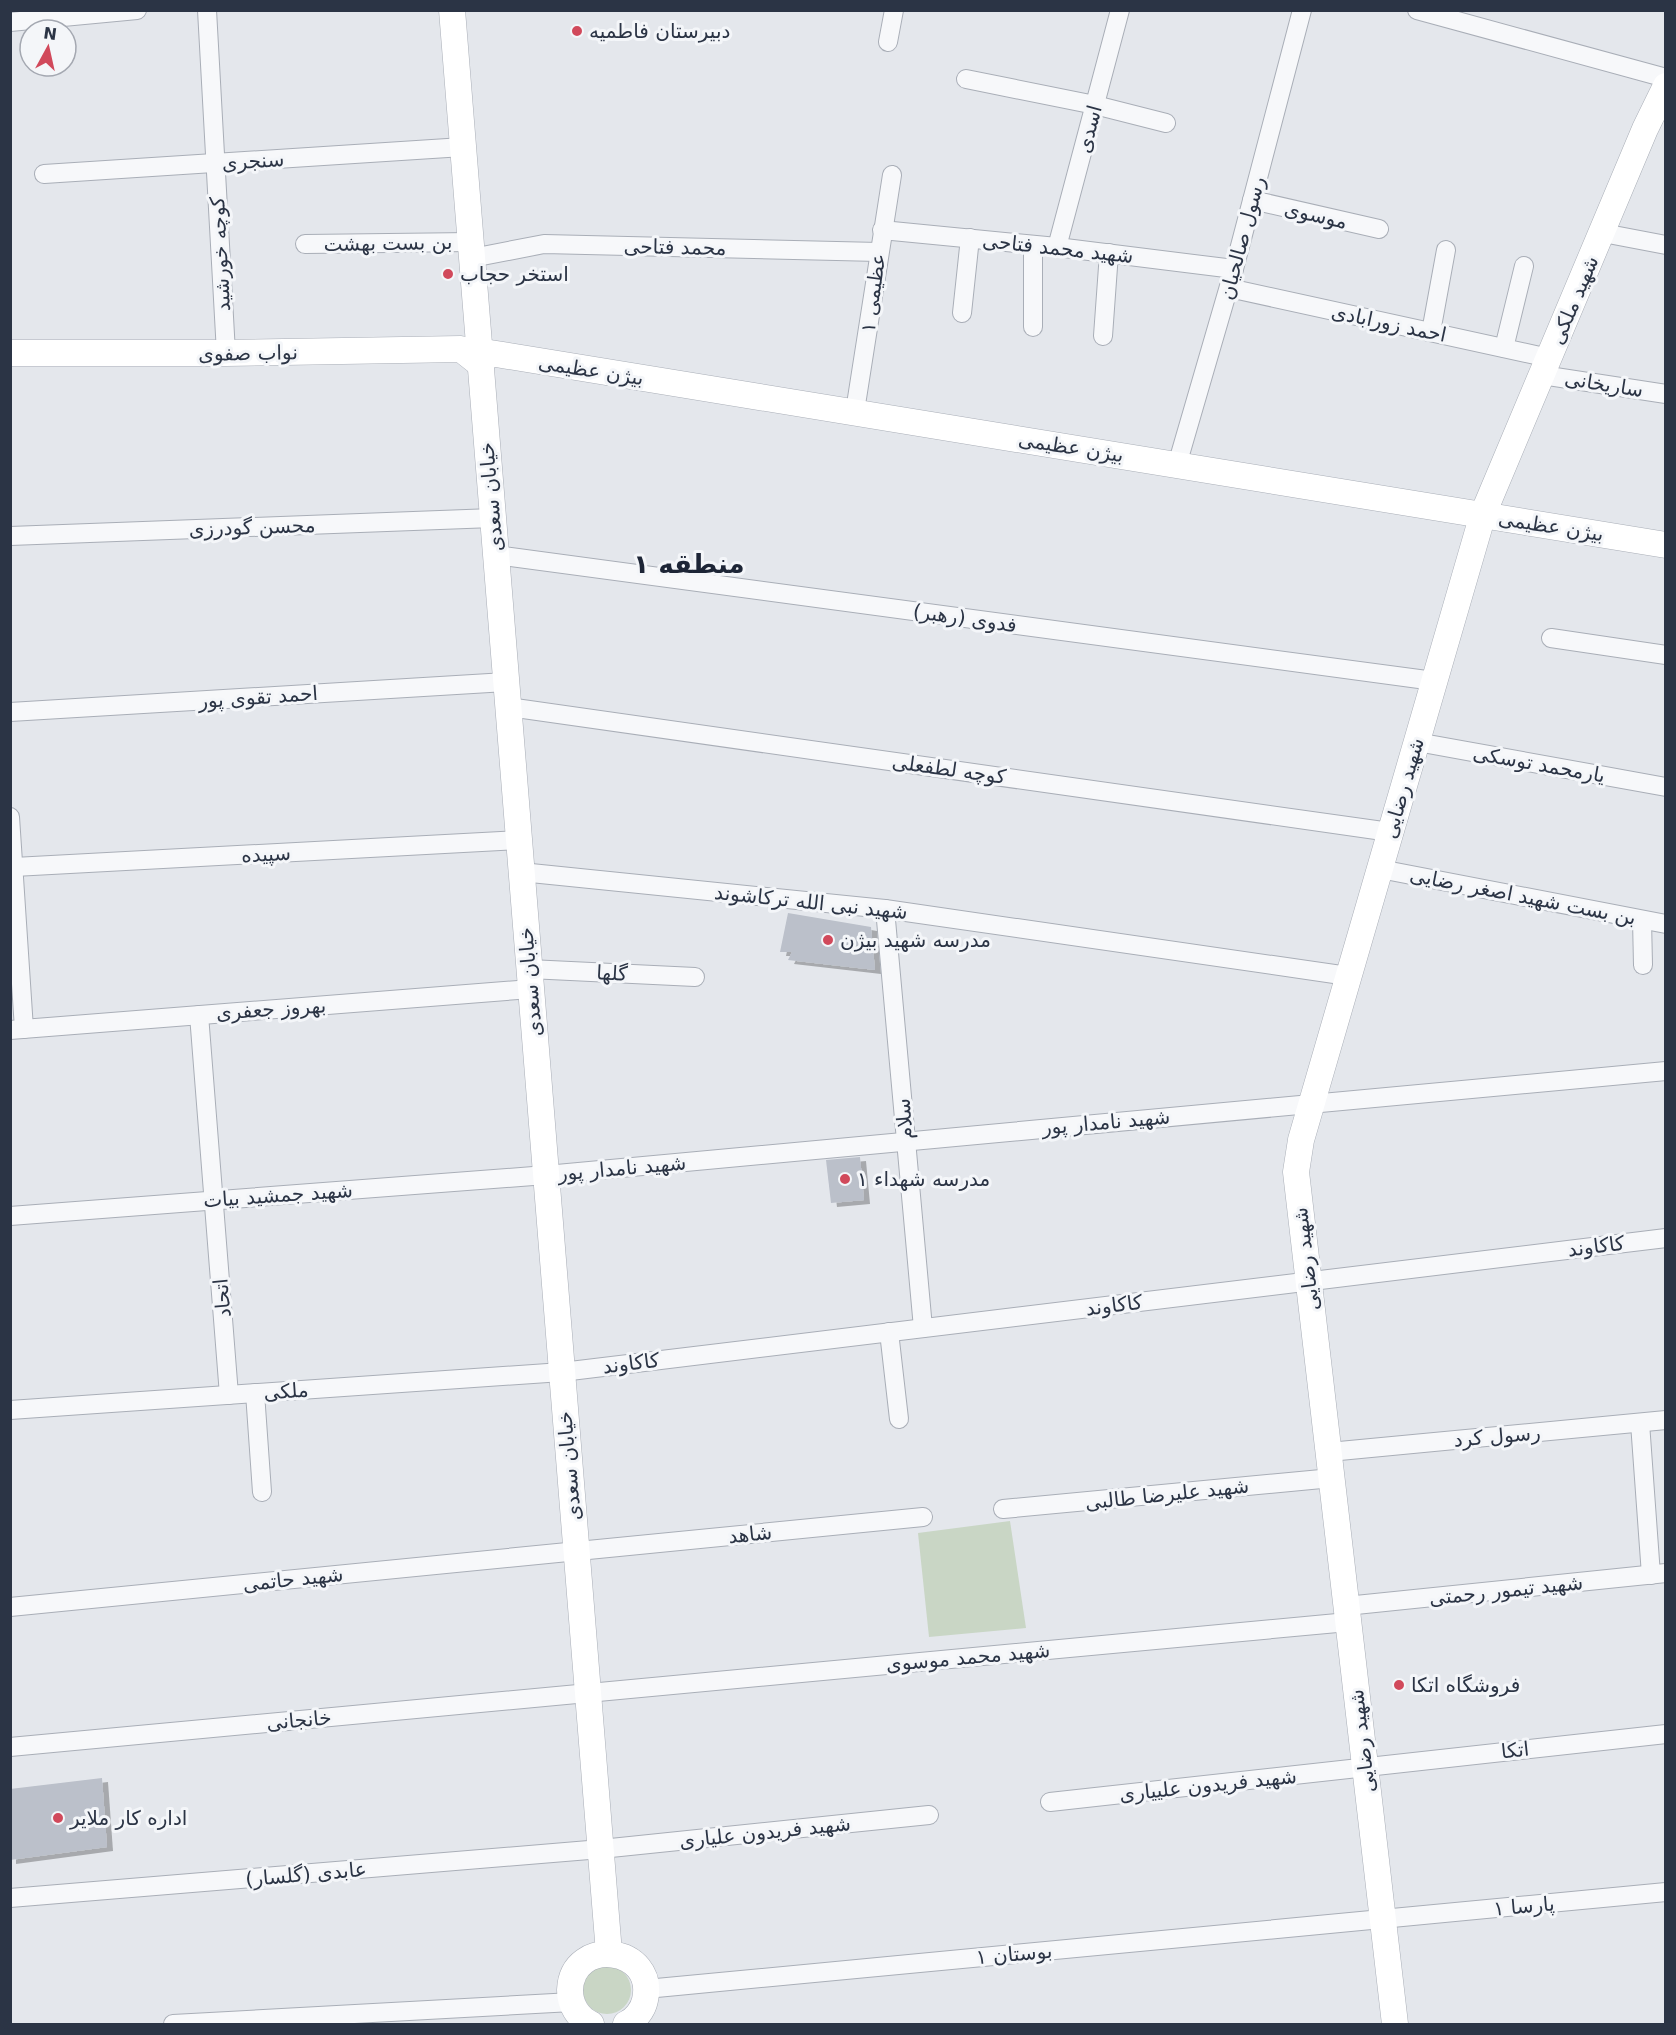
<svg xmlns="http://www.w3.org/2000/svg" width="1676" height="2035" font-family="'DejaVu Sans','Noto Naskh Arabic',sans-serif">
<defs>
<filter id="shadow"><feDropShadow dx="6" dy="4" stdDeviation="0" flood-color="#0004"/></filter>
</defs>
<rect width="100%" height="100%" fill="#e4e7ec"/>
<!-- green -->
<g fill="#c9d6c5">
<polygon points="1010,1521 1026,1628 929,1637 918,1533"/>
<circle cx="607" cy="1990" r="24"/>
</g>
<!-- building -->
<g fill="#bbc0ca" filter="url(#shadow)">
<polygon points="788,913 871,927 875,970 788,960 792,952 780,952"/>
<polygon points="860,1157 864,1200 831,1203 826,1160"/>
<polygon points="102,1778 107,1847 10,1860 10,1789"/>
</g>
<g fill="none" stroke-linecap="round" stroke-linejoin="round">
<!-- street casing -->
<g stroke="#a9aeb7" stroke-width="20">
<g id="street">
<polyline points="207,10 226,353"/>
<polyline points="1417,10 1666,78"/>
<polyline points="10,22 137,10"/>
<polyline points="888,42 894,10"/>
<polyline points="966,79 1095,105 1166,123"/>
<polyline points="44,174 463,147"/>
<polyline points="1252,200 1379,229"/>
<polyline points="882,230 1057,247 1234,269"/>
<polyline points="1603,233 1666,245"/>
<polyline points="305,244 471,242"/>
<polyline points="1033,245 1033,327"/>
<polyline points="1057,247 1120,10"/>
<polyline points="472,258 544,244 879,252"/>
<polyline points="1229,288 1549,358"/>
<polyline points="962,313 970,238"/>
<polyline points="1431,332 1446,250"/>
<polyline points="1103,336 1109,253"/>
<polyline points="1504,348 1524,266"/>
<polyline points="1542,375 1666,394"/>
<polyline points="855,411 892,175"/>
<polyline points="1177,465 1234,269 1302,10"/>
<polyline points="10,536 493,518"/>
<polyline points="496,555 1434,681"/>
<polyline points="1551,638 1666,655"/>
<polyline points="508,707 1390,832"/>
<polyline points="10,712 506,682"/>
<polyline points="1417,742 1666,787"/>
<polyline points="10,817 24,1029"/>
<polyline points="14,867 519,840"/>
<polyline points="1380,869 1666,924"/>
<polyline points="521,872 885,909 1348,976"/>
<polyline points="885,909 923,1328"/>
<polyline points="1642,920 1643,965"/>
<polyline points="529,969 695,977"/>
<polyline points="199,1015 229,1395"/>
<polyline points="10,1030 531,989"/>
<polyline points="10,1216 546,1175 1666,1071"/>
<polyline points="889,1332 899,1419"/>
<polyline points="255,1393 262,1492"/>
<polyline points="10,1410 562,1372 1666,1238"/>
<polyline points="1640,1423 1651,1575"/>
<polyline points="1329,1452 1666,1420"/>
<polyline points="1003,1509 1332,1478"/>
<polyline points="1346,1606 1666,1573"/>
<polyline points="10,1607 923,1517"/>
<polyline points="10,1747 1348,1622"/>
<polyline points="1050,1802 1666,1734"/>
<polyline points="10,1898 601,1849 929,1815"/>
<polyline points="646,1989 1666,1892"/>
<polyline points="173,2024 572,2002"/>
</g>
</g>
<!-- secondary casing -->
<g stroke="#a9aeb7" stroke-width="27">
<g id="secondary">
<polyline points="452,10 609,1953"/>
<polyline points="10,353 226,353 461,349 480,364 490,353 1666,545"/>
<path d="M591,2024C578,2018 570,2005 570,1990C572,1936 657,1946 645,2000C643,2010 635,2020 626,2024"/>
<polyline points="1395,2024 1296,1172 1301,1140 1483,514 1645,129 1666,86"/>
</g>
</g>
<!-- street -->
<use href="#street" stroke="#f7f8fa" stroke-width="18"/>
<!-- secondary -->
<use href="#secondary" stroke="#fff" stroke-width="26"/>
</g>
<!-- markers -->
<g fill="#d1495b" stroke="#f4f6f9" stroke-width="2">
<circle cx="577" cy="31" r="6"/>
<circle cx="448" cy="274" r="6"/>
<circle cx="828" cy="940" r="6"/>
<circle cx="845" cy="1179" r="6"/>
<circle cx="1399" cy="1685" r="6"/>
<circle cx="58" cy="1818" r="6"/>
</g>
<g text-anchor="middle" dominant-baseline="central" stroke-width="6" stroke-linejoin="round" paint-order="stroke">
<!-- poi labels -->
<g font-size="20" fill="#2b3445" stroke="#f4f6f9" text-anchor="start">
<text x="589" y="31">دبیرستان فاطمیه</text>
<text x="460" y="274">استخر حجاب</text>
<text x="840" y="940">مدرسه شهید بیژن</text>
<text x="857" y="1179">مدرسه شهداء ۱</text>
<text x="1411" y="1685">فروشگاه اتکا</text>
<text x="70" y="1818">اداره کار ملایر</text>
</g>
<!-- street labels -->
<g font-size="20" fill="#2b3445" stroke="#f4f6f9">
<text transform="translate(1089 129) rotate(-75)">اسدی</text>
<text transform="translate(253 161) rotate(-4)">سنجری</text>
<text transform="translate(1316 215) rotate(13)">موسوی</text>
<text transform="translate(1242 238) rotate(-75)">رسول صالحیان</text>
<text transform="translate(388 243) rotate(-1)">بن بست بهشت</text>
<text transform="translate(675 247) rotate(1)">محمد فتاحی</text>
<text transform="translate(1058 248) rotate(6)">شهید محمد فتاحی</text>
<text transform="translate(220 254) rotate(-93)">کوچه خورشید</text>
<text transform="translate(873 293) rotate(-82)">عظیمی ۱</text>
<text transform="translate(1574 300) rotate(-67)">شهید ملکی</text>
<text transform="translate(1389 323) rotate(12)">احمد زورابادی</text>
<text transform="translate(248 353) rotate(-1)">نواب صفوی</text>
<text transform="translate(591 370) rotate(9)">بیژن عظیمی</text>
<text transform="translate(1604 384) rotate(9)">ساریخانی</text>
<text transform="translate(1071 447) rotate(9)">بیژن عظیمی</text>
<text transform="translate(491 497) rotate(-95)">خیابان سعدی</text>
<text transform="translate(1551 526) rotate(9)">بیژن عظیمی</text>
<text transform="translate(252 527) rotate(-2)">محسن گودرزی</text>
<text transform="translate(965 618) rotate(8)">فدوی (رهبر)</text>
<text transform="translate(258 697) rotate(-4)">احمد تقوی پور</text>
<text transform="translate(1539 764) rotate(10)">یارمحمد توسکی</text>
<text transform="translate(949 769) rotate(8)">کوچه لطفعلی</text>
<text transform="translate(1403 788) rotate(-74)">شهید رضایی</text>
<text transform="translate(266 854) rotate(-3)">سپیده</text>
<text transform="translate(1523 896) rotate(11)">بن بست شهید اصغر رضایی</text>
<text transform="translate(811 902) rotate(6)">شهید نبی الله ترکاشوند</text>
<text transform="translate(612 973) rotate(3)">گلها</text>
<text transform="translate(530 982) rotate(-95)">خیابان سعدی</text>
<text transform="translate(271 1009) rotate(-4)">بهروز جعفری</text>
<text transform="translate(904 1119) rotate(-95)">سلام</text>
<text transform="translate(1106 1122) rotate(-5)">شهید نامدار پور</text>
<text transform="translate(622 1168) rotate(-5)">شهید نامدار پور</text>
<text transform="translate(278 1195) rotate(-4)">شهید جمشید بیات</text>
<text transform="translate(1596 1246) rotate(-7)">کاکاوند</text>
<text transform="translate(1306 1259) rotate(-97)">شهید رضایی</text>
<text transform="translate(222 1298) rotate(-95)">اتحاد</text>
<text transform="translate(1114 1305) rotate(-7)">کاکاوند</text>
<text transform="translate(631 1363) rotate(-7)">کاکاوند</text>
<text transform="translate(286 1391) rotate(-4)">ملکی</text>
<text transform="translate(1497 1436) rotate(-5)">رسول کرد</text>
<text transform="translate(569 1466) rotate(-95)">خیابان سعدی</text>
<text transform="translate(1167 1494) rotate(-6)">شهید علیرضا طالبی</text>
<text transform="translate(750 1534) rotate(-6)">شاهد</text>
<text transform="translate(293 1579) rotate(-6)">شهید حاتمی</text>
<text transform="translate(1506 1590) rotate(-6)">شهید تیمور رحمتی</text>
<text transform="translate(968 1657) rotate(-5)">شهید محمد موسوی</text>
<text transform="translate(299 1720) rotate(-5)">خانجانی</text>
<text transform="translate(1362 1741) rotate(-97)">شهید رضایی</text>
<text transform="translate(1515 1750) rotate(-6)">اتکا</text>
<text transform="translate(1208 1785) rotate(-6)">شهید فریدون علییاری</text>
<text transform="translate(765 1832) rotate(-6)">شهید فریدون علیاری</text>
<text transform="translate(306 1874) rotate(-5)">عابدی (گلسار)</text>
<text transform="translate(1524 1906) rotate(-5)">پارسا ۱</text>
<text transform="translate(1014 1954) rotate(-5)">بوستان ۱</text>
</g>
<!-- district labels -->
<g font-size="26" font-weight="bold" fill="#1d2536" stroke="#f4f6f9">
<text x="689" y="564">منطقه ۱</text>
</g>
</g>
<!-- border -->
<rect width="1676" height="2035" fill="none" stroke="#2b3445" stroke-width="24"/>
<!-- north arrow -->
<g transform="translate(48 48) rotate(8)"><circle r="28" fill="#f4f6f9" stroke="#a4a8b1" stroke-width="1.5"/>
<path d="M0-4.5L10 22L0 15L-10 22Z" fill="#d1495b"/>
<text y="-9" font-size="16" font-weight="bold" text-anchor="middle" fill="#2b3445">N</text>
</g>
</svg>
